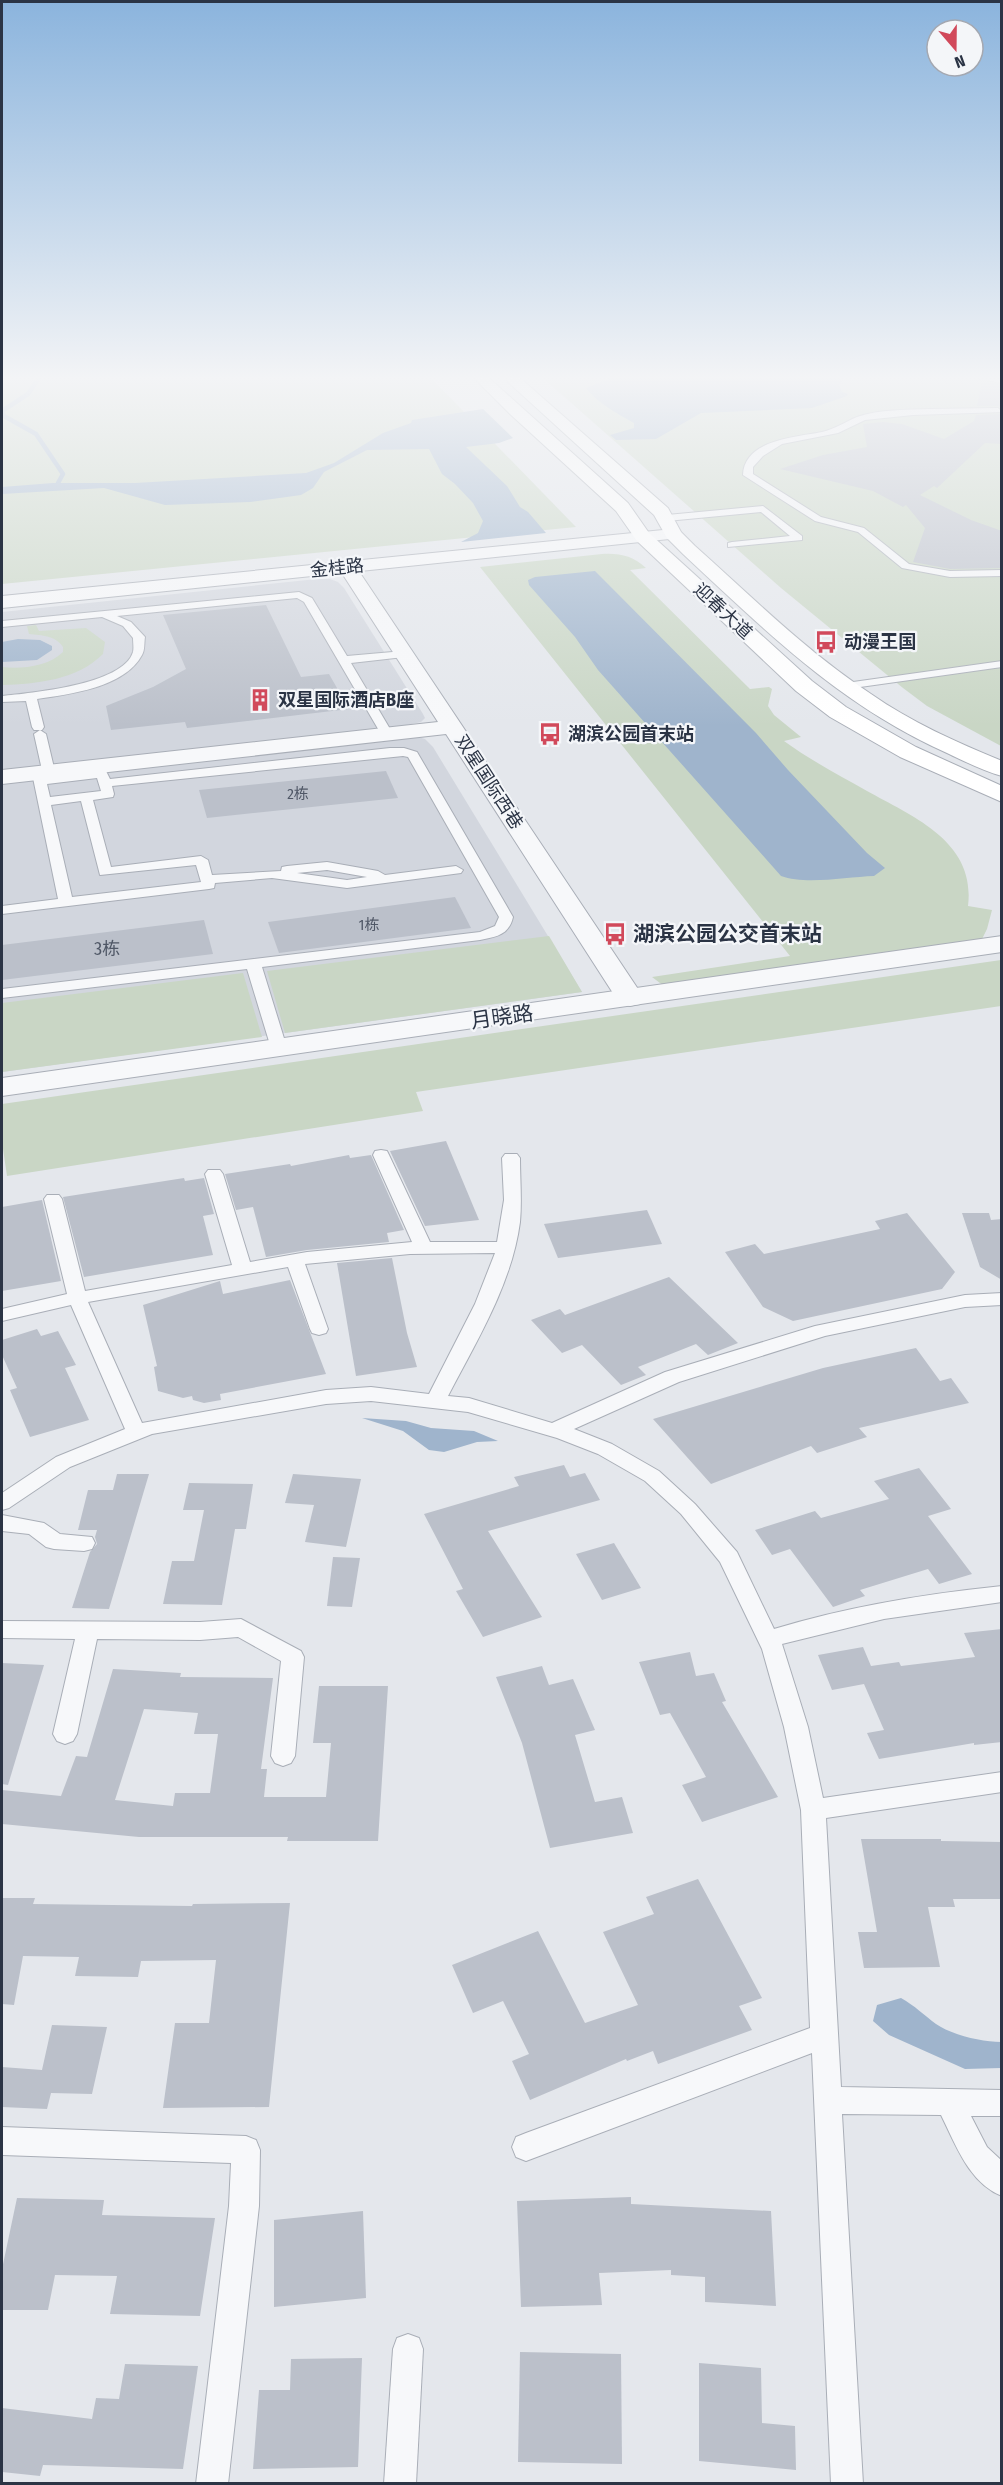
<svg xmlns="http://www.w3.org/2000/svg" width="1003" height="2485" font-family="'Fira Sans Condensed','Noto Sans SC',sans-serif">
<rect width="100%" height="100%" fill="#e4e7ec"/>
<!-- built -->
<g fill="#d2d6de">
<polygon points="317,579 330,579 338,582 344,588 423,714 425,718 421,722 402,726 2,772 2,612"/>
<polygon points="415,736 425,739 433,747 582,992 2,1072 2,782"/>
</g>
<!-- green -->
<g fill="#c9d6c5">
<polygon points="2,378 431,378 576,527 2,584"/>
<polygon points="543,378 1001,378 1001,746 927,706 903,688 781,588"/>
<path d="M602,554C620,553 633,556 646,568L630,570L750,689L769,687L772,689L768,706L774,715L801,737L784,741C810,760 839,775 867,791C914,817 976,842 968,906L992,910L987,929L980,943L664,986L652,977L790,956L480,567Z"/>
<path d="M36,625L39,631L86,628L105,642L103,654C77,680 37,684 2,685V667C21,669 48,667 63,652V647C56,636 42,635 29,634L27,626Z"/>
<polygon points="549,936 582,992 285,1033 267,971"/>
<polygon points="1001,960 1001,1006 416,1092 423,1111 7,1176 2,1142 2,1104"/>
<polygon points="243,973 262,1037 2,1072 2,1003"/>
</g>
<!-- water -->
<g fill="#9fb4cc">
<path d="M611,378H840L842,382L839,385L842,392L848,394L847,396L812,408L701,413L656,439L616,440L610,435L634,428V423C616,413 598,403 586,388Z"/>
<polygon points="483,409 513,438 499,443 466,447 507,486 520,507 528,512 546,533 461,542 478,533 483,521 473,503 455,484 442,474 429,449 367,450 324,472 313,488 301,495 250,502 165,505 104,488 2,494 2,487 53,483 135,483 306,473 334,463 383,433 411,423 412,420"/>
<path d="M595,571L756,733L788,770L867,853L885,868L874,876C847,877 805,885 781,876L598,670L575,637L529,585L528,580L535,577Z"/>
<polygon points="18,639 40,640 52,646 52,650 37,660 2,662 2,642"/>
<polygon points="362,1418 406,1421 431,1428 474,1431 498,1441 477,1442 444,1452 429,1450 403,1431"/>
<path d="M901,1998C915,2006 924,2015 936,2024C952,2035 982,2042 1001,2042V2068L965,2069L889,2035L873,2021L877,2005Z"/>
</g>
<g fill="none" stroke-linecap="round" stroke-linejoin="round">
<!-- stream -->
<polyline stroke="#9fb4cc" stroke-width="4.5" points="39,378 28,394 2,411 4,416 36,434 63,474 58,483"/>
</g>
<!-- building -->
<g fill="#bbc0ca" fill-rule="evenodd">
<polygon points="982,381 1002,385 1002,408 998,406 977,406"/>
<polygon points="1002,414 1002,444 985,443 937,488 934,486 920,495 971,520 1002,531 1002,568 950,569 913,562 925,528 906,505 903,507 873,491 780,469 823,455 867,447 863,424 883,422 902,424 944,439 974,421 976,415"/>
<polygon points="266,605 301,677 329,674 349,709 187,728 185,722 111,730 106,706 153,687 186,669 163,615"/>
<polygon points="386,771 398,798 207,818 199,790"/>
<polygon points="455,897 471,928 279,953 268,922"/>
<polygon points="204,920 213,954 2,980 2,945"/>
<polygon points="446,1141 479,1220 425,1226 390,1151"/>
<polygon points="349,1155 350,1158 371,1155 404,1230 387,1233 389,1242 307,1250 266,1257 253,1207 236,1210 225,1174 290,1164 291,1166"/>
<polygon points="184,1178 185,1181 204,1178 214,1214 203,1216 213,1255 84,1277 63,1197"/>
<polygon points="42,1200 61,1281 2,1291 2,1207"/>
<polygon points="647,1210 662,1244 558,1258 544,1224"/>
<polygon points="907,1213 955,1272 942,1289 793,1321 763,1307 725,1252 755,1244 764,1254 880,1229 875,1221"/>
<polygon points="962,1213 989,1213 991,1220 1002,1219 1002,1280 980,1267"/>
<polygon points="392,1258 407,1333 417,1367 356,1376 337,1263"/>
<polygon points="669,1277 738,1343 708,1355 696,1344 638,1367 646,1375 621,1385 582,1345 562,1353 531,1320 560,1309 565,1315"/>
<polygon points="290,1280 326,1374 220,1394 221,1400 204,1403 193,1400 192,1396 183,1398 158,1391 154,1367 157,1366 143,1305 220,1281 223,1294"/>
<polygon points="37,1329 41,1336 58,1331 76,1365 65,1368 89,1420 30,1437 10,1390 17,1388 2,1355 2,1340"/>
<polygon points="916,1348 940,1381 951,1378 969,1403 859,1428 867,1437 817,1453 811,1446 711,1484 653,1419 823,1368"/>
<polygon points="564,1465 570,1477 585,1473 600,1500 488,1531 542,1617 483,1637 456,1591 463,1589 424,1514 519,1486 514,1477"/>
<polygon points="919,1468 951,1509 928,1516 972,1574 939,1584 928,1569 860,1590 865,1596 833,1607 790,1549 772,1555 755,1530 815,1511 821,1518 889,1499 874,1481"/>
<polygon points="117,1474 149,1474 109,1609 72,1608 90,1552 97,1544 95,1537 97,1530 78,1530 88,1490 113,1490"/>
<polygon points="293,1474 361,1479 346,1547 305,1542 314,1505 285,1503"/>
<polygon points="189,1483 253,1484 246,1529 235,1529 222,1605 163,1604 172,1561 194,1561 204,1510 183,1510"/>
<polygon points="614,1543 641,1588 602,1600 576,1554"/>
<polygon points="333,1557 360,1558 352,1607 327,1606"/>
<polygon points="1002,1629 1002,1742 974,1745 974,1743 879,1759 867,1733 884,1730 864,1684 832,1690 818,1655 863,1647 871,1666 899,1662 901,1666 975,1657 964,1633"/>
<polygon points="690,1652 696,1676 714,1673 726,1701 722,1702 778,1797 702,1822 682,1785 706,1777 670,1713 660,1715 639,1662"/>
<polygon points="2,1663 44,1665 8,1785 2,1784"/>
<polygon points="542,1666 549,1685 573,1679 595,1730 575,1735 595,1802 622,1797 633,1833 550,1848 522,1743 496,1677"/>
<path d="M113,1669L181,1673L180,1677L273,1678L261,1769H267L264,1797H326L331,1743H313L319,1686H388L378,1841H287L288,1837H139L2,1824V1790L61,1796L76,1756L87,1757ZM144,1709L198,1713L194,1734H218L210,1793H175L173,1806L115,1800Z"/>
<polygon points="861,1839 941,1839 941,1841 1002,1842 1002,1899 953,1899 955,1907 928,1907 940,1967 864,1968 858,1932 877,1932"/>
<polygon points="698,1879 762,1998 739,2006 752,2030 658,2064 653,2051 627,2061 626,2059 530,2100 512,2061 529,2054 503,2001 473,2013 452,1965 538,1931 585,2023 638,2005 603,1932 654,1914 646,1897"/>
<polygon points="2,1898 35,1898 33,1904 192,1906 193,1904 290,1903 269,2107 163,2108 175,2023 209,2023 216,1960 141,1961 138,1977 75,1976 79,1957 23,1956 14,2005 2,2004"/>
<polygon points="52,2025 107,2027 92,2094 51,2093 47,2109 2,2107 2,2067 42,2070"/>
<polygon points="631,2197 631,2204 771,2211 776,2306 705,2302 705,2277 671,2275 671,2270 599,2273 602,2305 521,2307 517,2201"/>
<polygon points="17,2198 104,2200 102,2215 215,2218 200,2316 110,2314 117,2276 55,2275 48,2310 2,2310 2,2269"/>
<polygon points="363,2211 366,2298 274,2307 274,2220"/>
<polygon points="520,2352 621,2354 622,2464 518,2462"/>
<polygon points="362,2358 358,2467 253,2469 259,2390 290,2390 291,2359"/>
<polygon points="699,2363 761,2368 762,2423 795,2426 796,2470 699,2461"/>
<polygon points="125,2364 198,2366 183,2469 43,2465 40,2476 2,2472 2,2408 92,2419 96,2398 119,2399"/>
</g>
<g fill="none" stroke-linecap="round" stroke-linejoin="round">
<!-- service casing -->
<g stroke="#a9aeb7" stroke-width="2">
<g id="service">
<polygon points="976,378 1002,379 1002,383"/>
<path d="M931,409L998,408L1002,412L913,415L865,420L838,433L782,444L763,456L753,467V474L821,517L864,528L909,564L950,571L1002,570V576L950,577L902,568L858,532L815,521L743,475C744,439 798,437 822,432C835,429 845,422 857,417C879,409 907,410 931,409Z"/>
<polygon points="763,506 802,536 802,540 728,547 728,543 732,542 790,536 761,512 667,521 662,518 667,515"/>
<path d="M299,592L312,598L347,656L404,651L410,654L404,657L351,663L393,734L391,737H383L381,734L304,602L297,598L117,616L131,622L145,637C144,643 145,650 142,655C124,688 70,694 37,699L44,727L42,730H34L32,727L26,701L2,702V696C30,693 123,685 133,652C134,648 133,642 133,638L123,626L102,617L2,627V621Z"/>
<polygon points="1002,661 1002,667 846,689 840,686 846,683"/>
<path d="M40,730L46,734L55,772L53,775H45V777L102,770L106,771L110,779L390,748H404L417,752L513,917C509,935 496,937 480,940L262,967L287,1048L279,1053L271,1048L247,969L2,998V989L480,932L495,926L499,917L408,757L403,756L112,786L114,794L113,797L93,800L111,867L201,856L208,860L212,875L281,871L282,867L287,866L327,862L378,871L385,875L456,866L463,870L461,873L347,888L272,878L215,883L214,888L209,889L2,914V906L58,899L32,773L34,770H42L34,734ZM97,778L101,791L50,797L47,784ZM81,801L100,875L196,865L201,882L72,897L51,805ZM327,870L367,877L347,880L297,873Z"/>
<path d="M381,1150L387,1151L389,1155L430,1242H497L504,1200L502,1158L505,1154H517L520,1158C520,1180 522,1200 520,1222C512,1284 476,1342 448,1396L469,1398L552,1423L665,1372L815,1326L965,1295L1002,1293V1305L965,1307L825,1336L679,1382L574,1429L612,1444L659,1471L695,1504L737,1552L774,1629C849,1606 925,1594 1002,1586V1602L884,1619L782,1644L808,1727L823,1798L1002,1772V1792L826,1818L841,2087L1002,2090V2116H971L987,2147L1002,2161V2196C969,2183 956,2145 941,2115L842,2114L863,2484H831L812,2053L526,2161L516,2157L512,2147L516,2137L526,2133L810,2028L801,1810L784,1727L762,1649L720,1562L681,1514L645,1481L598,1454L557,1438L468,1412L371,1401L326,1404L152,1434L70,1467L9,1508L2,1510V1493L56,1457L125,1429L71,1305L2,1321V1309L67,1294L44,1199L47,1195H59L62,1199L85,1291L232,1265L205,1174L208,1170H220L223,1174L250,1262L307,1252L412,1242L373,1155L375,1151ZM495,1253L475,1304L429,1394L371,1387L326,1390L142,1423L88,1302L288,1267L310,1329L312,1333L319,1335L326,1333L328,1329L305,1264L410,1254Z"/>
<polygon points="2,1515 44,1523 60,1534 92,1537 95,1543 92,1549 84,1551 54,1549 46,1547 29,1534 2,1531"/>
<polygon points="241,1619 301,1651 304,1657 295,1756 291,1763 283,1766 275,1763 271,1756 281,1661 238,1637 200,1640 97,1639 77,1734 73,1741 65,1744 57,1741 53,1734 75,1639 2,1638 2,1621 200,1622"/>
<polygon points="2,2127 246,2136 256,2140 260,2150 259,2206 228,2484 196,2484 229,2206 231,2163 2,2155"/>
<polygon points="408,2334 419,2338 423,2349 416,2484 384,2484 393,2349 397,2338"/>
</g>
</g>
<!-- minor casing -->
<g stroke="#a9aeb7" stroke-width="2">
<polygon id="minor" points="347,561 354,563 356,567 644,998 640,1004 630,1006 620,1004 446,734 2,784 2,770 438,722 338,567 340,563"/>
</g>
<!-- tertiary casing -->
<g stroke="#a9aeb7" stroke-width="2">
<g id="tertiary">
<polygon points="673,529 679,530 682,534 679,538 2,608 2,596"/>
<polygon points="1002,936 1002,952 2,1096 2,1078"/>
</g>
</g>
<!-- secondary casing -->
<g stroke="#a9aeb7" stroke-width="2">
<g id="secondary">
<polygon points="474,378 489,378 628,503 649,533 812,681 846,707 916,747 1002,786 1002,802 900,757 830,717 796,691 637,541 616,511 510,414"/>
<path d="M507,378H520L668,508L681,532L695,546C752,597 807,652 871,694C911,722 956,742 1002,761V776C983,771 964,761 947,753C840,705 767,632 683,554L667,538L654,515L508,382Z"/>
</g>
</g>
<!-- service -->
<use href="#service" fill="#f7f8fa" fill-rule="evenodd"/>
<!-- minor -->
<use href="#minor" fill="#f7f8fa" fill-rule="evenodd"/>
<!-- tertiary -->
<use href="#tertiary" fill="#f7f8fa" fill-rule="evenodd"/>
<!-- secondary -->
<use href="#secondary" fill="#fff" fill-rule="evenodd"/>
</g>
<!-- sky -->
<linearGradient id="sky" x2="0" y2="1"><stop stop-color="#8bb4dd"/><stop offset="0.52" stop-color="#f3f4f6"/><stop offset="1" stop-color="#f3f4f6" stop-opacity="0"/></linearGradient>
<rect width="1003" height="726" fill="url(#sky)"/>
<!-- icons -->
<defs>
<g id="bus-bare" transform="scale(1.8)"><path d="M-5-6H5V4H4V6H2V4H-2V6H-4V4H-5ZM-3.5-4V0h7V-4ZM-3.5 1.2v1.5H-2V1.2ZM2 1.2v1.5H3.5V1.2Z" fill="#d1495b" stroke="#f4f6f9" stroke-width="2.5" paint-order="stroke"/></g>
<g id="building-bare" transform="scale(1.8)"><path d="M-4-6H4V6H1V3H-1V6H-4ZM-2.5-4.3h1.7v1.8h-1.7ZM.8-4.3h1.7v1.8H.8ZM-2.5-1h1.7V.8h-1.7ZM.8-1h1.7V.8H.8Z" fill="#d1495b" stroke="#f4f6f9" stroke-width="2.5" paint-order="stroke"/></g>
</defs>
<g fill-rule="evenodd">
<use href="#bus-bare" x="826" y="642"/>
<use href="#building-bare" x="260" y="700"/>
<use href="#bus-bare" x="550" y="734"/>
<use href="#bus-bare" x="615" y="934"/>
</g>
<g text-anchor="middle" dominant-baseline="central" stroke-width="4.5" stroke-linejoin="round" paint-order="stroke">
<!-- far-number labels -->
<g font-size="15" fill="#4f5766">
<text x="298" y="794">2栋</text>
<text x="369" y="925">1栋</text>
</g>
<!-- far-street labels -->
<g font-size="18" fill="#2b3445" stroke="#f4f6f9">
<text transform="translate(337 568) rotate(-6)">金桂路</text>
<text transform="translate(723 611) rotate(43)">迎春大道</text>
<text transform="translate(489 782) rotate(57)">双星国际西巷</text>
</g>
<!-- far-poi labels -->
<g font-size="18" font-weight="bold" fill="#2b3445" stroke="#f4f6f9" text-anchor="start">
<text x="844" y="642">动漫王国</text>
<text x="278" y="700">双星国际酒店B座</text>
<text x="568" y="734">湖滨公园首末站</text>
</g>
<!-- number labels -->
<g font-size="18" fill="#4f5766">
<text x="107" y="949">3栋</text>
</g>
<!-- poi labels -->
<g font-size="21" font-weight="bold" fill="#2b3445" stroke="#f4f6f9" text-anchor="start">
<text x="633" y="934">湖滨公园公交首末站</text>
</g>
<!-- street labels -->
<g font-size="21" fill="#2b3445" stroke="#f4f6f9">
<text transform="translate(502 1017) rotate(-8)">月晓路</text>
</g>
</g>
<!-- border -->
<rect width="1003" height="2485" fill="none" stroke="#2b3445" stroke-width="6"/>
<!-- north arrow -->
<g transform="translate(955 48) rotate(160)"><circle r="28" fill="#f4f6f9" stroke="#a4a8b1" stroke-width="1.5"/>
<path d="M0-4.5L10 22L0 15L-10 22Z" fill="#d1495b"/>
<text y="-9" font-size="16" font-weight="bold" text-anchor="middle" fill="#2b3445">N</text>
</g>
</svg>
